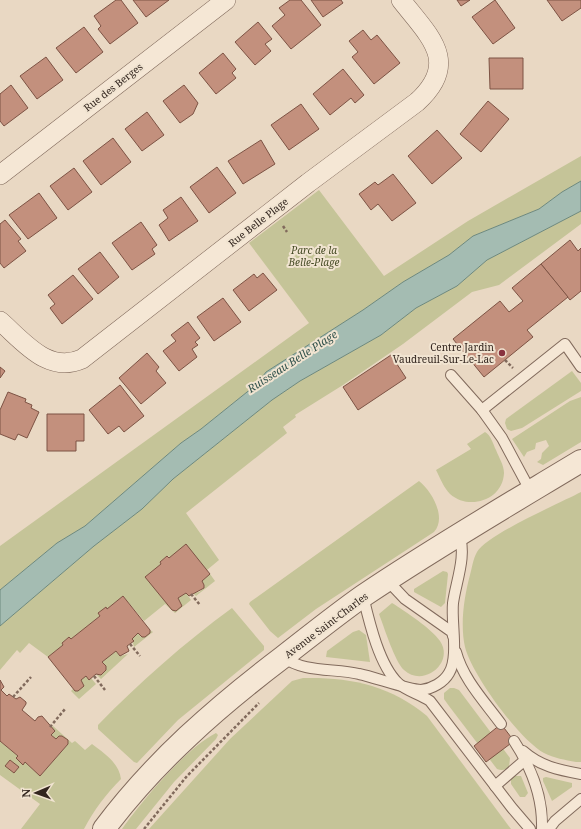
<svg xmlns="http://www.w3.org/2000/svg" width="581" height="829" font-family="'Noto Serif',serif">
<rect width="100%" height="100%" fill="#e9d8c3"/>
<!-- green -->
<g fill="#c5c498">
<polygon points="581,156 581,181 562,192 539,209 473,236 449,255 403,282 363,310 266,372 257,384 201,429 181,443 85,526 57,543 0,590 0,546 309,323 249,243 319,190 384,276 468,221"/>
<polygon points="581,211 581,224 499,285 472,292 403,344 343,385 295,415 296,417 283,427 287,433 186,513 219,560 207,570 167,556 160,562 161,564 146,577 182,606 178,598 186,593 191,600 175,613 165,604 144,621 123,596 107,609 106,607 98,613 100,616 71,639 69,637 62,643 63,645 48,657 29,643 20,653 17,650 0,670 0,626 94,546 142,509 173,479 272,400 300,381 381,335 416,308 457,286 487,260"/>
<polygon points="572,371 581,383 581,391 522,428 511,431 507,429 505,423 506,419"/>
<polygon points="581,397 581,442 543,465 537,462 541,459 542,453 549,446 546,440 536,443 535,449 527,452 524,457 512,439 570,401"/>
<path d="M485,432C491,435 493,444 496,450C499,458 504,465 504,473C503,500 469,511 450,494C444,488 440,478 436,470L471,449L467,444Z"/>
<path d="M419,481C432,491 447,518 434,532L316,609L278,638L270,631L249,604L250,602Z"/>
<path d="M581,492V762H576C565,760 554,758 544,753C519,739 472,675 465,647C460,625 464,597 470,575C472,568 473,559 477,552C486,535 560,503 581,492Z"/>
<polygon points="443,571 447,572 448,574 445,603 441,607 414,592 414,589"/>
<polygon points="210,574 215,581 196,596 193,593 199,592 204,588 204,585 202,581"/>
<path d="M392,603C405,611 432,629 440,641C455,663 423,688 404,670C395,662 384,627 379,614Z"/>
<path d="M232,608L264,646V650L178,720L137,763L134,762L98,729V725C139,683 184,643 232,608Z"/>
<polygon points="150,630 153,632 134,647 132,639 138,633 141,637 150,633"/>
<polygon points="359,630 366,635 370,662 326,657 327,651 353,632"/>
<polygon points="116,651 120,656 128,654 101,679 96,674 101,675 106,666 102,662"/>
<polygon points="86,676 91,678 96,684 79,699 71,691 73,689 78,691 83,686 81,680"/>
<path d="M303,678C350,677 390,685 427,716L511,829H149L230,739L292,681Z"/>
<path d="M450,688H454L459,690L510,758L509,767C505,770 502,771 497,769L449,706L444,699V693Z"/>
<path d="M53,726L72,743L75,741L85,750L92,744C104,753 119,763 121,779C106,794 94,810 84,829H21L40,804L0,775V741L18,756L16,758L23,764L25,762L40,776L68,744V740L62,736H59L56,739L51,735L54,731L51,728Z"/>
<path d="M216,733L218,735L216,739L174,782L136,829H122C142,801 186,748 216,733Z"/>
<polygon points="514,776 521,776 528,793 525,797 520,797 511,784 511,778"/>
<polygon points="546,777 572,783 572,787 552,801 543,781 543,778"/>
</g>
<!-- water -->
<polygon fill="#a4bcb2" stroke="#6d897e" points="581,181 581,211 487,260 457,286 416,308 381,335 300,381 272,400 173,479 142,509 94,546 0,626 0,590 57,543 85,526 181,443 201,429 257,384 266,372 363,310 403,282 449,255 473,236 539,209 562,192"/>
<!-- building -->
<g fill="#c3907d" stroke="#7d5344">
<polygon points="116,0 121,0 138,23 110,44 98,29 101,26 94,16"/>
<polygon points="133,0 169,0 146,17"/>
<polygon points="290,0 301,0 321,25 291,49 272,26 285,15 279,8"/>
<polygon points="311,0 341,0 343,3 323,17"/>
<polygon points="457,0 470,0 461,6"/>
<polygon points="495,0 515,28 493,44 472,17"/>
<polygon points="547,0 581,0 581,8 562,21"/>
<polygon points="258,22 272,39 265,44 271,51 255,65 235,42"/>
<polygon points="84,27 103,52 76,73 56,48"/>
<polygon points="363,30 371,40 377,35 400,63 374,84 352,57 358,52 349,41"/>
<polygon points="223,53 236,69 232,73 236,78 216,94 199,73"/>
<polygon points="46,57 63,80 37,99 20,76"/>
<polygon points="489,58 523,58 523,89 490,89"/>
<polygon points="343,69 364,95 355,103 351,98 330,115 313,94"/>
<polygon points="11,85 28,108 4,126 0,121 0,94"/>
<polygon points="184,85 198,103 193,114 180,123 163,101"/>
<polygon points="488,101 509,119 481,152 460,134"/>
<polygon points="301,104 319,129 289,150 271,125"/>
<polygon points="147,112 164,135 142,151 125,129"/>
<polygon points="437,130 462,158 432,184 408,156"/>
<polygon points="113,138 131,162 101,185 83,161"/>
<polygon points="261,140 275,164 243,184 228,161"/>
<polygon points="217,167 236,193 209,213 190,187"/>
<polygon points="74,168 92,192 68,210 50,186"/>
<polygon points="393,174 416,203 392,221 378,204 371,210 359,194 375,182 378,185"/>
<polygon points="39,193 57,218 28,239 9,215"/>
<polygon points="181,197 198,221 169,241 159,225 168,218 163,210"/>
<polygon points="5,220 21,239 18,241 26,251 4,268 0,263 0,224"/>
<polygon points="141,222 157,245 152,249 155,254 132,270 112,243"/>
<polygon points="570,240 578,251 581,248 581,291 570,300 541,264"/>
<polygon points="100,252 119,277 98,294 78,269"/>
<polygon points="541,264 568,297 527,330 533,337 484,377 453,339 500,301 509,312 523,301 512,288"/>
<polygon points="263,273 277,290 249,311 233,290 254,274 257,278"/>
<polygon points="73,275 93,299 62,324 50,308 55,304 48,295"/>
<polygon points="223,298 241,322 214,341 197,317"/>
<polygon points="188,322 200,338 195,342 198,345 192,349 197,357 179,371 163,351 176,341 171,335"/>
<polygon points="147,353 159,367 156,371 166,383 141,404 119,378"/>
<polygon points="391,355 406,378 358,410 343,387"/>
<polygon points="0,367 5,371 0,378"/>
<polygon points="120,385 144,416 124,432 119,426 108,434 89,410"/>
<polygon points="8,392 26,399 25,402 32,405 31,408 39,412 27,438 18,434 15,440 0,434 0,410"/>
<polygon points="47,414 84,414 84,441 76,441 76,451 47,451"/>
<polygon points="186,544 210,574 202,581 204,585 204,588 189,596 186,593 178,598 182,606 176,611 172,610 145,577 161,564 160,562 167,556 169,558"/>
<polygon points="123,596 150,630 150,633 145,637 142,637 138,633 132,639 134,641 127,646 129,651 120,656 116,651 102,662 106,666 106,670 101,675 96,674 89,680 86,676 81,680 84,686 78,691 75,691 48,657 63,645 62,643 69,637 71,639 100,616 98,613 106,607 107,609"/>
<polygon points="0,680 4,687 1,690 7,696 9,694 16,699 20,697 26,702 26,704 22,710 35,721 38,717 42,716 55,731 51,735 56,739 59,736 62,736 68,740 68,744 40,776 25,762 23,765 16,758 18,756 0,741"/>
<polygon points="501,724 514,741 486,762 474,746"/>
<polygon points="10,760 19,767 14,773 5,766"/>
</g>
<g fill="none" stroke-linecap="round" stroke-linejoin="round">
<!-- service casing -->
<g stroke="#816a5c" stroke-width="12">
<g id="service">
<polyline points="451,375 482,410"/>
<polyline points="531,492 502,438 482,410 565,344 581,367"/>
<polyline points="387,580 405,599 452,632 453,636"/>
<path d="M363,596C369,621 379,665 398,683C406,691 420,694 430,701L512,808L530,829"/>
<path d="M456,652C463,679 485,702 501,724"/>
<path d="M283,657C304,673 335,668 359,674C374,677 409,690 421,690C432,689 444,682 449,673C459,657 451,623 453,603C456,581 467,556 459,534"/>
<path d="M514,741C531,767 543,798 542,829"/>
<path d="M523,751C540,766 558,770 581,774"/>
<polyline points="495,786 525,760"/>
<polyline points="549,829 555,821 581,799"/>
</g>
</g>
<!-- minor casing -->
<g stroke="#816a5c" stroke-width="20">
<g id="minor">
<polyline points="0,175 226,0"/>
<path d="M0,321C24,342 48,374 82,359L308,183L417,102C461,62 429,36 401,0"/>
</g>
</g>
<!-- tertiary casing -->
<g stroke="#816a5c" stroke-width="24">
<path id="tertiary" d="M104,829C154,762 217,707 283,657C310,636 336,615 363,596C434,548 508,505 581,461"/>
</g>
<!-- path -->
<g stroke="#816a5c" stroke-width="2.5" stroke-dasharray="3 2" stroke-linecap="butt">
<polyline points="283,226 287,232"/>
<polyline points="505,360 513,368"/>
<polyline points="191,594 200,605"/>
<polyline points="130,644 140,656"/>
<polyline points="94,676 105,690"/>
<polyline points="13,697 31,677"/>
<polyline points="50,727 65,709"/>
<polyline points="144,829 187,776 259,703"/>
</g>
<!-- service -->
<use href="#service" stroke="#f5e7d5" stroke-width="10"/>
<!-- minor -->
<use href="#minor" stroke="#f5e7d5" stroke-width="19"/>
<!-- tertiary -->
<use href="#tertiary" stroke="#f5e7d5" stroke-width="22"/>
</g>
<!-- markers -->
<circle fill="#89323f" stroke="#f1e4d1" stroke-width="1.5" cx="502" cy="353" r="4"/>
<g text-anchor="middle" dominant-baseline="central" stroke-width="4" stroke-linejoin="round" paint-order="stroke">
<!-- street labels -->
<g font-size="10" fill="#32251e" stroke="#f1e4d1">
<text transform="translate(113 87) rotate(-38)">Rue des Berges</text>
<text transform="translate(258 222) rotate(-38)">Rue Belle Plage</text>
<text transform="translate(326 625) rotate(-37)">Avenue Saint-Charles</text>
</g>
<!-- park labels -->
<g font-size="10" font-style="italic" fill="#484d27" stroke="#f1e4d1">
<text x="314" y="250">Parc de la<tspan x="314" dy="12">Belle-Plage</tspan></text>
</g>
<!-- poi labels -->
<g font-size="10" fill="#32251e" stroke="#f1e4d1" text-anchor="end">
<text x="494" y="347">Centre Jardin<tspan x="494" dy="12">Vaudreuil-Sur-Le-Lac</tspan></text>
</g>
<!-- water labels -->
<g font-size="11" font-style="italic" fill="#2f504a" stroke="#f1e4d1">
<text transform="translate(292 361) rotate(-33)">Ruisseau Belle Plage</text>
</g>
</g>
<!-- north arrow -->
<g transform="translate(36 793) rotate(268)" stroke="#f1e4d1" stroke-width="3" paint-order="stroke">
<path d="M0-3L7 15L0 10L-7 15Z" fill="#32251e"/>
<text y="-6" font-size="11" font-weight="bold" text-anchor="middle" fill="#32251e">N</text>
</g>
</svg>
